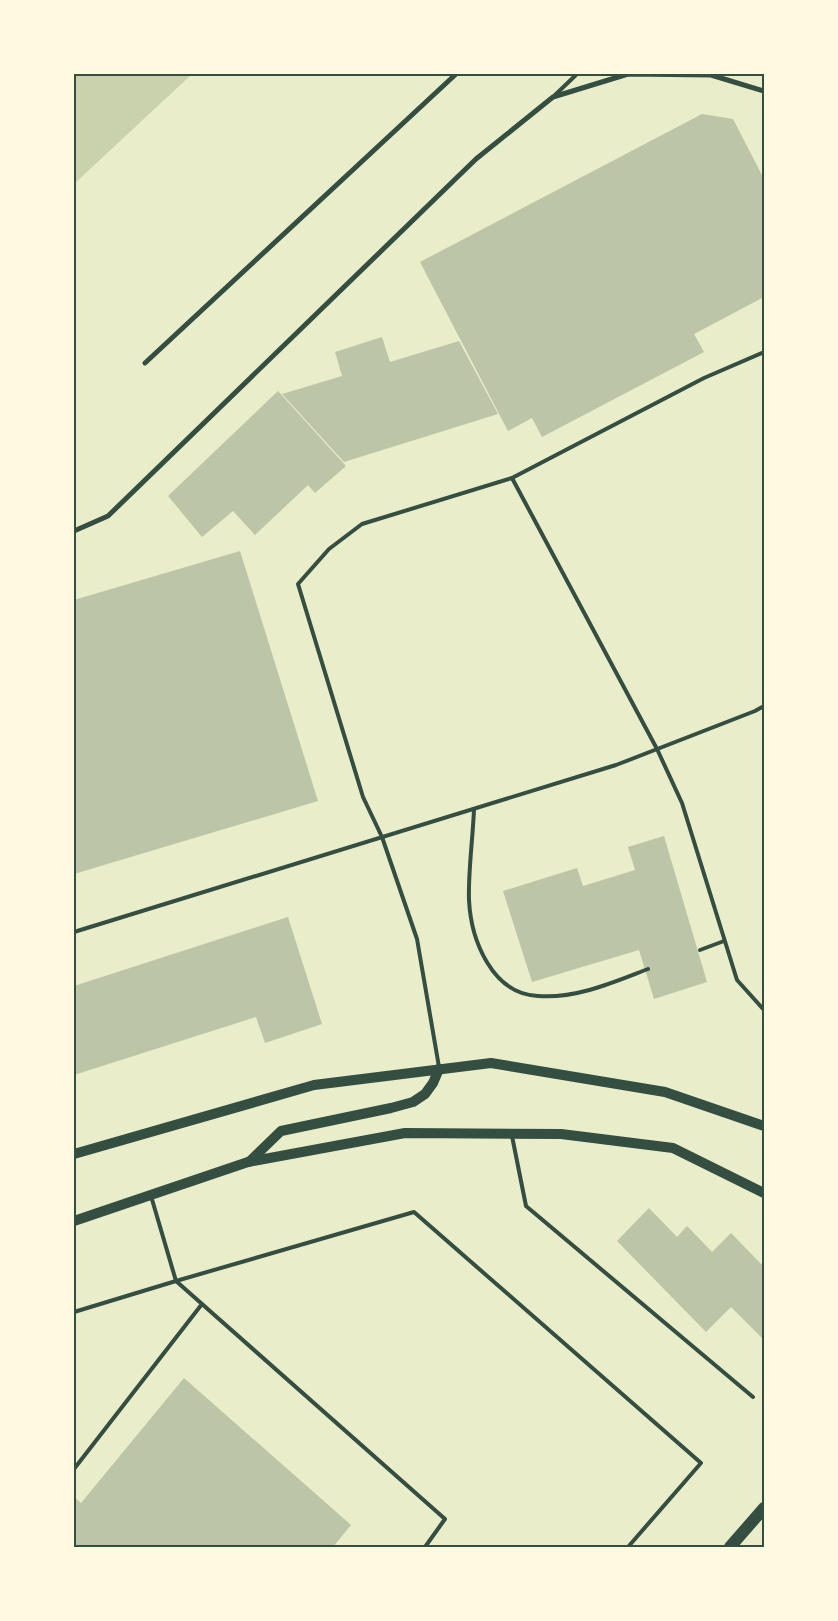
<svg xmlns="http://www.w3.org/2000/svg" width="838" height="1621" font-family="Roboto,sans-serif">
<rect width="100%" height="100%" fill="#e9edc9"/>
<!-- green -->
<polygon fill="#cad2ad" points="74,74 192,74 74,184"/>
<!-- building -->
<g fill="#bcc5a7">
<polygon points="702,114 733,119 764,179 764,297 694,334 704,352 542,437 532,418 508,431 420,262"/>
<polygon points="382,337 390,362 459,341 498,414 344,462 282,394 342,376 335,352"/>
<polygon points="278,391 346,466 315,493 308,485 255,535 233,511 202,537 168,496"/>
<polygon points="240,551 318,801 74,874 74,600"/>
<polygon points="664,836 707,982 654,999 639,950 532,982 503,891 577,868 583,886 635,870 628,847"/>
<polygon points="288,917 322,1024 265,1043 256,1017 74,1075 74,986"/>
<polygon points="649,1208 677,1237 687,1226 712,1252 731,1233 764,1267 764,1340 731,1307 706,1332 617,1241"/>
<polygon points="184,1378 351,1525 333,1547 74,1547 74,1497 81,1503"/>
</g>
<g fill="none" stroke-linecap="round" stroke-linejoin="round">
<!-- service -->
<g stroke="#344e41" stroke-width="4">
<polyline points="555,95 577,74"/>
<polyline points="512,478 657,749 682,803 737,980 764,1010"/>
<path d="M474,809C473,837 468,872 469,900C471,940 492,994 538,996C576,999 614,982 648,969"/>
<polyline points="74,932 616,765 755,711 764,706"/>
<polyline points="700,950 724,941"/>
<polyline points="439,1067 417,939 382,837 363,797 298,584 329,549 362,524 512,478 704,378 764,352"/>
<polyline points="512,1136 526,1206 753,1397"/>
<polyline points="151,1196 176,1281 414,1212 701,1463 628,1547"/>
<polyline points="74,1312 176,1281 445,1519 425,1547"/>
<polyline points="74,1469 202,1304"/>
</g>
<!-- minor -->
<g stroke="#344e41" stroke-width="5">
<polyline points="145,363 456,74"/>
<polyline points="74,531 108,516 476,159 553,97 628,74 711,75 764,91"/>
</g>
<!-- secondary -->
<g stroke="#344e41" stroke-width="10">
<polyline points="74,1154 314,1085 491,1063 665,1092 764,1126"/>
<polyline points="249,1162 281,1131 391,1108 413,1102 425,1094 433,1083 439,1069"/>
<polyline points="74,1221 248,1162 405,1133 561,1134 673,1148 764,1193"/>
</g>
<!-- primary -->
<polyline stroke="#344e41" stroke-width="12" points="730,1547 764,1508"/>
</g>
<!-- border -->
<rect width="838" height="1621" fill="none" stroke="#fefae0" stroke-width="150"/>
<rect x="75" y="75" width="688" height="1471" fill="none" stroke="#344e41" stroke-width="2"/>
</svg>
